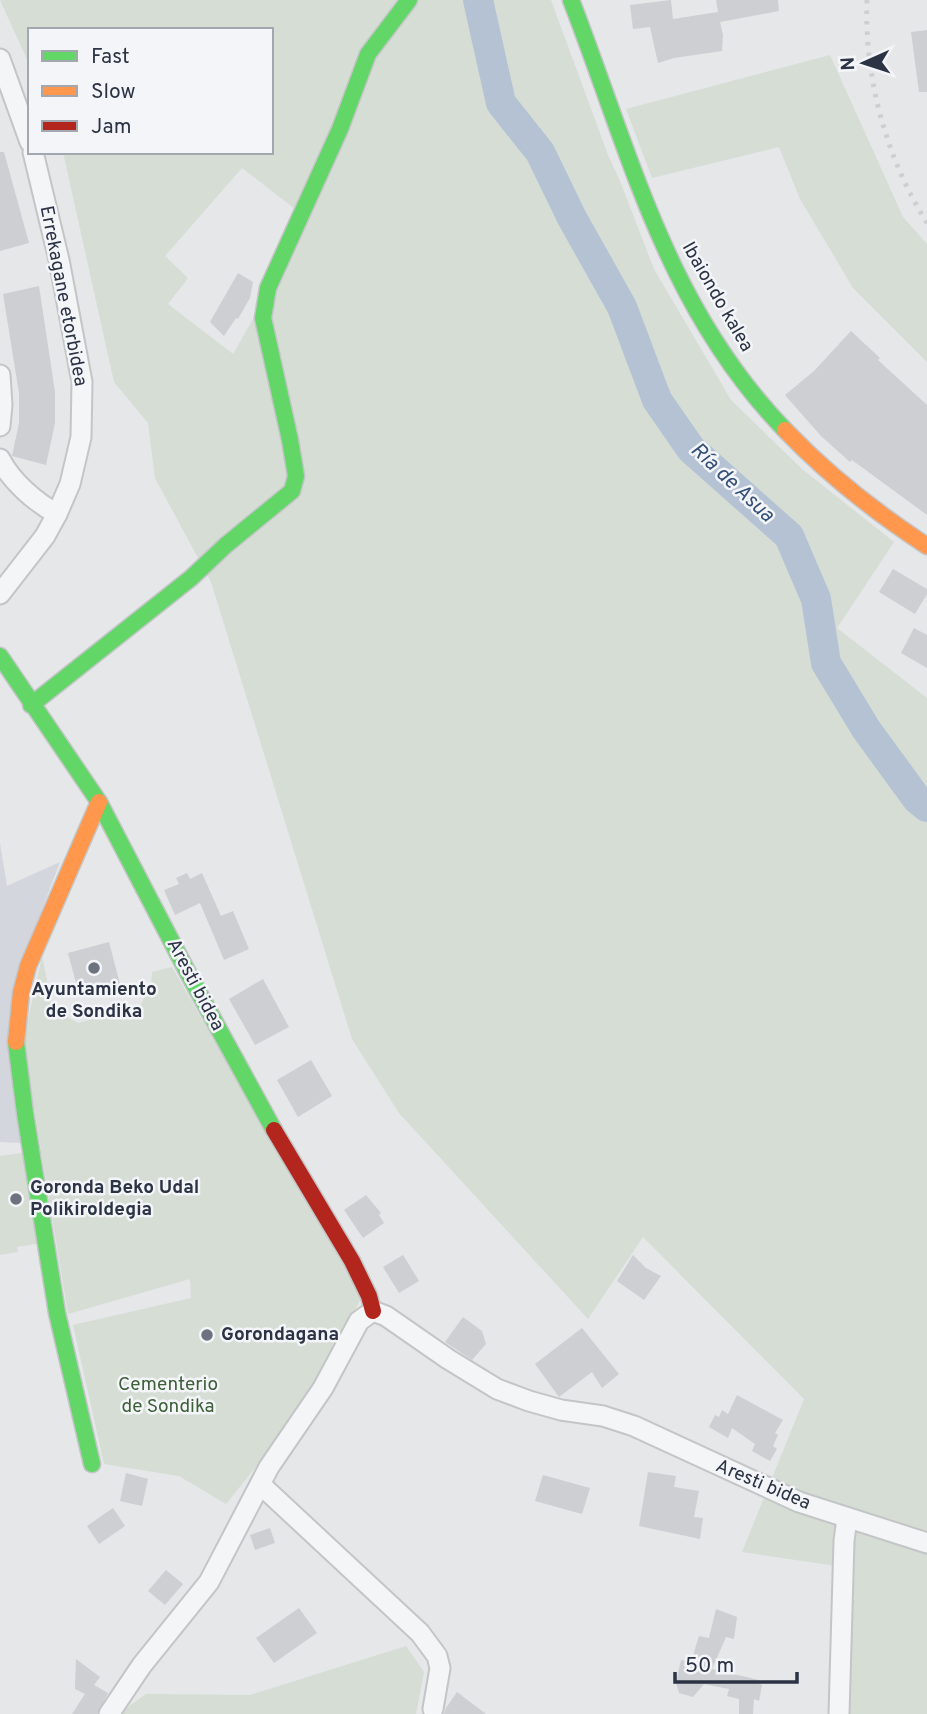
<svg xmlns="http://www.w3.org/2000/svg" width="927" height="1714" font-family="Overpass,sans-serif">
<rect width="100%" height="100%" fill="#e5e7e9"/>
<!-- built -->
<polygon fill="#d3d6dc" points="0,843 7,886 60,862 21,965 22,1143 0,1142"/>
<!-- green -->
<g fill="#d5ddd5" fill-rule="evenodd">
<path d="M0,0H551L608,155L620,181L654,269L731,400L802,469L894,542L837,628L927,698V1714H847L850,1568L742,1552L804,1399L643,1237L588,1319L399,1113L352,1039L211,582L155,478L148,423L114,382L63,152H271V30H30V66ZM242,168L295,209L260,307L233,354L168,304L188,278L165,256Z"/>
<polygon points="830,55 903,217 927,244 927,362 853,288 800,199 779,147 652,178 626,109"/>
<polygon points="42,956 53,1009 78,1023 140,1006 151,985 152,972 172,967 362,1296 313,1396 226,1504 179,1476 104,1464 73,1325 191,1298 190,1279 68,1314 23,1042"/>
<polygon points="22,1153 41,1243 17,1247 18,1252 0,1255 0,1156"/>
<polygon points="406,1646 424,1672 416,1714 118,1714 146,1694 250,1695"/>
</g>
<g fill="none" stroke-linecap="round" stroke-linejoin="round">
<!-- river -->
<polyline stroke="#b4c2d4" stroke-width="30" points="478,0 501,103 540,152 572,218 622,307 657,400 691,449 789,536 816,599 826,663 866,729 917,799 927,807"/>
</g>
<!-- building -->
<g fill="#cdcfd2">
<polygon points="671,0 673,19 718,12 716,0 778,0 779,11 720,22 723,35 722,51 674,58 658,63 650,27 633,29 630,5"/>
<polygon points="927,30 927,92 919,92 911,32"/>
<polygon points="0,152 4,152 29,243 0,251"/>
<polygon points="238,273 253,282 250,298 238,319 236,318 224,336 210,322"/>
<polygon points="39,286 55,392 55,423 46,465 12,456 19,423 19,393 3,294"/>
<polygon points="851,331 880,358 878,360 927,405 927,515 852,460 850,462 821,436 785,395 814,371"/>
<polygon points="893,569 927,589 927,594 915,614 879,592"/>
<polygon points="914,628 927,635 927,668 901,653"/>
<polygon points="187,873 190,879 202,873 221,916 233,911 249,949 224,960 200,903 175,915 164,890 179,884 176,878"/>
<polygon points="109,942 120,984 79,994 68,953"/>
<polygon points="263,979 289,1027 255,1045 229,999"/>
<polygon points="311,1060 332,1096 298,1117 277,1080"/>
<polygon points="366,1195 381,1213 379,1215 384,1223 363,1238 344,1210"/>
<polygon points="403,1255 419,1281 399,1293 383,1267"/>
<polygon points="633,1255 646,1268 661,1276 644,1300 617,1281"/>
<polygon points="463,1317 482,1331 486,1344 472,1360 445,1342"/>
<polygon points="582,1328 619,1374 602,1388 592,1372 559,1397 535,1364"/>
<polygon points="737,1395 783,1420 775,1433 778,1435 773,1446 777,1449 770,1461 752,1451 755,1444 732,1428 728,1438 709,1427 715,1415 719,1417 722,1410 728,1414"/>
<polygon points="648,1472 676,1476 674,1487 699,1491 694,1517 703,1518 700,1539 639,1526"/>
<polygon points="126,1473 148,1479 142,1506 120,1501"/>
<polygon points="543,1475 590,1488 582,1514 535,1501"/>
<polygon points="113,1508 125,1526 99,1544 87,1526"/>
<polygon points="270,1528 275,1543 255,1550 250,1535"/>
<polygon points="166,1570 183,1584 165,1605 148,1591"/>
<polygon points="299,1608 317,1633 274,1663 256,1638"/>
<polygon points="716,1609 737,1617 734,1639 726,1637 712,1669 759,1680 758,1683 762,1685 759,1701 754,1699 753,1714 739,1714 739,1699 727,1696 729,1689 704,1684 693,1697 679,1693 676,1682 681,1660 691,1662 699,1636 709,1638"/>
<polygon points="76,1659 100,1677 94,1685 108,1693 97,1714 72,1714 85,1694 75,1689"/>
<polygon points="457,1692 486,1714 444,1714 446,1708"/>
</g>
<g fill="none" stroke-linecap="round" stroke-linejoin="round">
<!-- street casing -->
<g stroke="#c3c5c7" stroke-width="23">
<g id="street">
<polyline points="0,59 30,142"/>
<polyline points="0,375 2,405 0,426"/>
<path d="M0,459C11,481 35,502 57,514"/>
<polyline points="0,594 45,536 57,514 70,484 81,437 82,382 59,260 33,152"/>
<polyline points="261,1485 420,1633 437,1656 440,1668 433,1709"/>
<polyline points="109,1714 142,1665 209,1582 269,1467 323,1388 359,1321 373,1311 386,1316 448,1359 497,1389 529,1401 561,1410 603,1416 634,1426 799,1502 927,1543"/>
<polyline points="839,1714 844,1541 847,1518"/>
</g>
</g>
<!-- fast casing -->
<g stroke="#c3c5c7" stroke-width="19">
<g id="fast">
<path d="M571,0C631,155 666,307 785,430"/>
<polyline points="0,656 99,802 188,973 274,1130"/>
<polyline points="31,705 191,578 226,545 292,491 296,476 290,440 263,318 268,288 340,129 368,54 409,0"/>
<polyline points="16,1042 25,1113 57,1313 92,1464"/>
</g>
</g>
<!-- slow casing -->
<g stroke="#c3c5c7" stroke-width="19">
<g id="slow">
<path d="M785,430C828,475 875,512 927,546"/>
<polyline points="16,1042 21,993 28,966 99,802"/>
</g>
</g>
<!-- jam casing -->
<g stroke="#c3c5c7" stroke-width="19">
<polyline id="jam" points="274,1130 352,1261 369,1296 373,1311"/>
</g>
<!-- street -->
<use href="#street" stroke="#f4f5f6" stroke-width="19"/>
<!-- fast -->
<use href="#fast" stroke="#63d668" stroke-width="16"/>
<!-- slow -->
<use href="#slow" stroke="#ff974d" stroke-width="16"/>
<!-- jam -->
<use href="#jam" stroke="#b3261e" stroke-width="16"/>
<!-- rail -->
<path stroke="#cecfd1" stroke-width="5" stroke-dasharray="3.5 7" stroke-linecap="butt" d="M867,0C864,77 886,158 927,223"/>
</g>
<!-- markers -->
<g fill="#6c727e" stroke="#f3f5f8" stroke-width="2.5">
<circle cx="94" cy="968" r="7"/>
<circle cx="16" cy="1199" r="7"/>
<circle cx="207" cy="1335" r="7"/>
</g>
<g text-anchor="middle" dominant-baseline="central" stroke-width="5" stroke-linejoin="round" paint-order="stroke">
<!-- street labels -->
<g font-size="19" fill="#2b3344" stroke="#f3f5f8">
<text transform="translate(63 296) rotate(79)">Errekagane etorbidea</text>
<text transform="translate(717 297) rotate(60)">Ibaiondo kalea</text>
<text transform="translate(195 985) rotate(62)">Aresti bidea</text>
<text transform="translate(763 1485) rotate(23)">Aresti bidea</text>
</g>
<!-- poi labels -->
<g font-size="19" font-weight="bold" fill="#2b3344" stroke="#f3f5f8" text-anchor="start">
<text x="94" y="990" text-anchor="middle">Ayuntamiento<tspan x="94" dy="22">de Sondika</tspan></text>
<text x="30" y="1188">Goronda Beko Udal<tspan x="30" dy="22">Polikiroldegia</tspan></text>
<text x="221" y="1335">Gorondagana</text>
</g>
<!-- park labels -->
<g font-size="19" fill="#3e6038" stroke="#f3f5f8">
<text x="168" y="1385">Cementerio<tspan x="168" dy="22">de Sondika</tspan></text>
</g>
<!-- water labels -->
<g font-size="21" font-style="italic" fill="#345078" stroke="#f3f5f8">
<text transform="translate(732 483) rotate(43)">Ría de Asua</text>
</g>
</g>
<!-- legend -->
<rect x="28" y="28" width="245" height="126" fill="#f3f5f8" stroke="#a3a7b0" stroke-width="2"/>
<rect x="42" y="51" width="35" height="10" fill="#63d668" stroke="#a3a7b0" stroke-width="2"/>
<text x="91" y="63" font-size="21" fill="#2b3344">Fast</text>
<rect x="42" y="86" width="35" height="10" fill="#ff974d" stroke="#a3a7b0" stroke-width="2"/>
<text x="91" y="98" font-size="21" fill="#2b3344">Slow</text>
<rect x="42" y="121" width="35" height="10" fill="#b3261e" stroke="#a3a7b0" stroke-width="2"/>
<text x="91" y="133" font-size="21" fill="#2b3344">Jam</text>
<!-- north arrow -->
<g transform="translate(864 63) rotate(267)" stroke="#f3f5f8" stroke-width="5" paint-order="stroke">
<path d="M0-5L12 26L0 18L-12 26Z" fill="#2b3344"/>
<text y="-10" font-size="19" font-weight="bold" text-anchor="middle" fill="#2b3344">N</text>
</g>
<!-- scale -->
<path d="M675 1672v10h122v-10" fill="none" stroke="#2b3344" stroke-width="3.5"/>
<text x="685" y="1672" font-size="21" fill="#2b3344" stroke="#f3f5f8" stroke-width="5" paint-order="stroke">50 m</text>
</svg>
